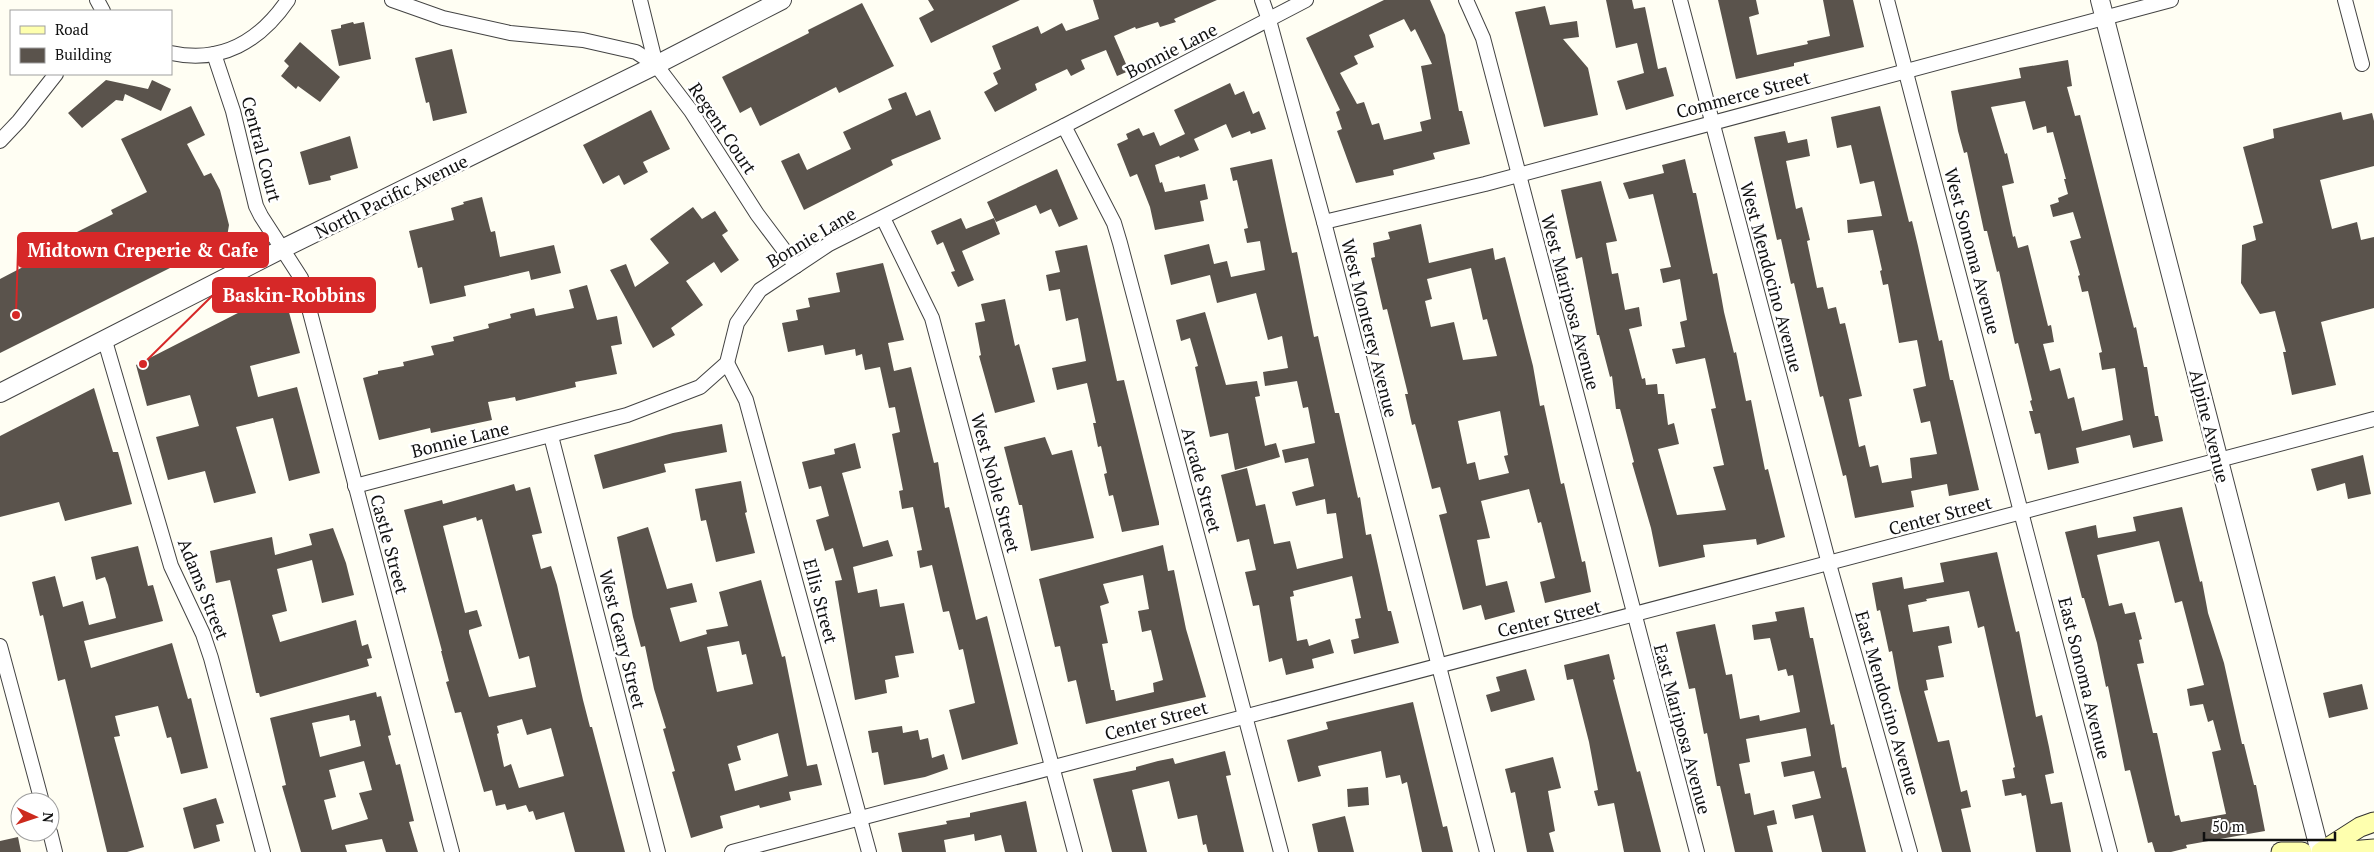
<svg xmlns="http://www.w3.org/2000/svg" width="2374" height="852" font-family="'PT Serif',serif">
<rect width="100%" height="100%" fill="#fffef3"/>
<!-- building -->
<g fill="#5a534c" fill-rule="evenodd">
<polygon points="928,0 1020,0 931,43 919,18 934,10"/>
<polygon points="1093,0 1217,0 1174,19 1176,22 1160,27 1158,22 1136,29 1135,27 1114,36 1129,71 1117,76 1106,50 1081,60 1085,69 1071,76 1067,69 1035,84 1037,90 995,112 984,92 998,84 993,73 1001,69 992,46 1038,26 1041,34 1062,23 1066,31 1099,19"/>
<path d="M1384,0H1430L1445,35L1459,111H1462L1470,144L1433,153L1435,159L1393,170L1394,175L1356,183L1337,131L1342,129L1336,112L1340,110L1306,38ZM1404,19L1411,32L1415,29L1432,64L1421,66L1431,119L1420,122L1422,131L1384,140L1379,123L1372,125L1364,102L1357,104L1340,73L1358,64L1354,56L1374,47L1369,35Z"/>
<polygon points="1606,0 1632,0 1634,9 1645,7 1658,69 1666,67 1674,96 1626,110 1617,81 1644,73 1637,43 1616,48"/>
<polygon points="1718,0 1756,0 1759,14 1749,17 1757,55 1808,44 1807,41 1830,36 1823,0 1853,0 1864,47 1794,63 1794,66 1736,79"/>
<polygon points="862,3 894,66 839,93 836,87 760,126 751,107 740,113 722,77 809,33 808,30"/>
<polygon points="1545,6 1550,25 1577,21 1579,37 1563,39 1588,68 1598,115 1544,127 1515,12"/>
<polygon points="353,22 354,24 364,22 371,59 339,66 331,30 341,28 341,25"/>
<polygon points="300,42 340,77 320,102 298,86 296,89 281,76 289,66 284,61"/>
<polygon points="452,49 467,113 433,121 429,102 426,103 415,58"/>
<path d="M2068,60L2072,86L2067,87L2075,116L2080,115L2134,328L2136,327L2144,367H2147L2155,416H2158L2163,441L2133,448L2130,435L2093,444L2076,448L2079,463L2048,470L2040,433L2035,434L2029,411H2033L2030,401L2032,400L2018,343L2015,344L1999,271L1997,272L1987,231H1984L1967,152L1964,153L1958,131L1951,91L2021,78L2019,68ZM2025,101L2033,130L2046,126L2047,133L2053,132L2066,179H2064L2068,194L2058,198L2059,202L2050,205L2053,217L2073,212L2081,238L2070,241L2080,275L2078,276L2082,292L2088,291L2102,352L2099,353L2102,370L2115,368L2123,420L2082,431L2074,397L2068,399L2060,368L2050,371L2043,344L2054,342L2051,325L2048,326L2028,245L2018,248L2015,236L2013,237L2002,186L2014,183L2007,153L2005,154L1991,107Z"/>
<polygon points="106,80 148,89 152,80 171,89 161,111 125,94 123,101 116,100 82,128 68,113"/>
<polygon points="1230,83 1235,95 1244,91 1253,114 1259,111 1266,129 1251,134 1250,131 1232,138 1226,124 1194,139 1199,150 1180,158 1179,156 1155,165 1160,183 1162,182 1165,192 1205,184 1208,199 1200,201 1204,221 1155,230 1150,207 1137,174 1130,177 1117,144 1128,139 1126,134 1139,128 1143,136 1154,132 1160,146 1185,134 1174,110"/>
<polygon points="906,92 916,116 930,110 941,139 891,160 893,165 804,210 781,161 799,153 807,170 851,149 843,132 892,109 888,99"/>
<polygon points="191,106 205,135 187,144 204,176 211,173 220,190 229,225 227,237 224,241 0,353 0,279 23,267 21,261 69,239 78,233 77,232 113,214 111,210 147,192 121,139"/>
<polygon points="1880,106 1909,222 1912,221 1918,246 1939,341 1942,340 1950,380 1953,380 1979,490 1949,496 1947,484 1911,491 1914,507 1855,518 1846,475 1843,476 1823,396 1820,397 1794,283 1791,284 1781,239 1777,240 1754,137 1785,131 1788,143 1807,139 1810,156 1786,161 1796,209 1802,207 1810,240 1807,241 1817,288 1823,287 1828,309 1836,307 1840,324 1845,323 1862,396 1849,399 1859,447 1865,445 1870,467 1878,465 1882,483 1912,478 1910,458 1937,454 1930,421 1921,423 1913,389 1926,386 1917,340 1899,343 1888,284 1883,285 1880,271 1882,270 1873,230 1848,233 1847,220 1882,216 1874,181 1860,184 1851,145 1837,148 1831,117"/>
<polygon points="651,110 670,149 643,162 648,172 624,185 619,175 603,184 583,145"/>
<polygon points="2341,112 2343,120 2372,113 2374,121 2374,166 2320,180 2332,229 2357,222 2361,240 2374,237 2374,308 2321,322 2336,385 2292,395 2283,352 2286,352 2275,311 2260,314 2241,283 2242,245 2256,240 2253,226 2263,223 2243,147 2274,138 2273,129"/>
<polygon points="350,136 358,168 330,176 331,180 309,185 300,152"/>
<polygon points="1272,159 1292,253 1297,252 1314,337 1318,336 1335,413 1339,413 1358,498 1360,497 1366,535 1371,534 1388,611 1391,611 1399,643 1354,654 1351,640 1359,638 1355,619 1361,618 1352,576 1293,591 1294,596 1290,597 1297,641 1307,639 1309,646 1330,639 1334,653 1312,659 1314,668 1286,675 1282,658 1269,662 1259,605 1253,606 1245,572 1256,570 1249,539 1237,542 1221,475 1247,468 1256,506 1265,504 1274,544 1290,541 1297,569 1343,558 1336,513 1327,514 1325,499 1296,506 1292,492 1314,486 1308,458 1285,463 1282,450 1315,443 1308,407 1303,408 1297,381 1265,386 1263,372 1288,368 1282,336 1268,340 1256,293 1217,303 1210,275 1171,285 1164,255 1209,244 1214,264 1227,261 1231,277 1265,270 1260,241 1247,243 1244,229 1248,228 1237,180 1233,181 1230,168"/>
<polygon points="1685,159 1693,193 1696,193 1713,274 1717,273 1724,312 1734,353 1736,352 1746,401 1751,400 1765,470 1768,469 1785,537 1757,545 1756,539 1703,545 1705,557 1659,567 1651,528 1632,463 1634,462 1620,409 1616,409 1612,376 1610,377 1599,335 1597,335 1582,257 1576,259 1561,190 1601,181 1617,241 1606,243 1612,274 1618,273 1625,310 1639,307 1642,326 1629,329 1642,379 1645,378 1646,385 1657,384 1658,394 1664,394 1668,425 1674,423 1679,444 1658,449 1677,515 1726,510 1713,467 1724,465 1711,409 1716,408 1705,358 1676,364 1672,349 1685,347 1680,322 1687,320 1680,279 1663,283 1660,269 1671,267 1653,194 1629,199 1623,183 1664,173 1662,165"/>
<polygon points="1057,169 1078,219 1059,227 1051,209 1040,214 1036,205 996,222 987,202"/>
<polygon points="482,197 490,229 491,232 495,231 500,257 554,245 561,273 531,280 529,271 464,286 466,296 430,304 422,267 418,268 409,231 454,220 451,208 464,204 463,202"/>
<polygon points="693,207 702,219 715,211 728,231 722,235 739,260 721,273 714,262 686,281 703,305 671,328 675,335 653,348 610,270 626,264 635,287 669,263 650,239"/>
<polygon points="961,218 966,229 994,218 1000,234 962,251 974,280 958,287 951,272 955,271 943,242 937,245 931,231"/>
<path d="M1421,224L1429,263L1493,248L1495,260L1505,257L1533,366L1540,406L1544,405L1561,484L1564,483L1582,562L1585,561L1591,592L1545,603L1540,582L1555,578L1541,522L1538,523L1529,489L1481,501L1490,538L1477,540L1486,586L1507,581L1515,612L1485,620L1481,605L1463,610L1439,515L1447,513L1440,487L1432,489L1415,424L1412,425L1405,394H1408L1387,309L1383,310L1371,258L1375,257L1373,243L1390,239L1388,232ZM1471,268L1483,320L1487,319L1497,356L1463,360L1454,322L1431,327L1425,301L1432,299L1427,279ZM1500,411L1508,455L1504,456L1509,473L1479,480L1475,462L1467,464L1458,421Z"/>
<polygon points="1087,245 1117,381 1124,380 1159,522 1159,525 1122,532 1113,495 1109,496 1104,474 1107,473 1101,446 1098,447 1093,423 1096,423 1087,383 1057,390 1052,368 1086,361 1078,318 1066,321 1060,289 1049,291 1046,275 1060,272 1055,251"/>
<polygon points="883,263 904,340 888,343 894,371 911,367 934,463 938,462 945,508 949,507 976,620 987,616 1018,744 962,760 949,710 975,703 963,649 959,650 949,611 943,612 932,565 920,568 917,551 922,550 913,507 902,509 899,491 903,490 892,434 900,432 895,407 889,408 880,367 865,370 862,354 856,356 855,349 825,355 823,345 788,352 782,323 798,320 796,310 810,307 808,298 840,292 836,273"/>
<polygon points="587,285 597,320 617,316 622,344 611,346 617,374 575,382 576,387 516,401 515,397 488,402 492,420 431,433 430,428 379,440 363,378 378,374 378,371 404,366 403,362 434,355 431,346 454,341 453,337 489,328 488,324 511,318 510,314 534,308 536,316 574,308 569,290"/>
<polygon points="283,290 300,353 250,366 258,397 297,387 320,473 289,481 273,418 236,427 256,493 214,503 205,471 168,480 156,437 199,426 190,395 147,406 136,365"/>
<polygon points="1005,299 1015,346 1019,344 1035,402 995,413 979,356 981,355 975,323 985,321 981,304"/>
<polygon points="1205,312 1226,385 1257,381 1260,396 1255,397 1265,446 1276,443 1280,457 1235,470 1228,433 1210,437 1195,367 1198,366 1190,338 1181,341 1176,320"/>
<polygon points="94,388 113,452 118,452 132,504 65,521 59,502 0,517 0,436"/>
<polygon points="722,424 727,452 664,464 666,472 603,489 594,455 673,433"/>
<polygon points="1045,437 1052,455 1072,450 1094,538 1031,551 1022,505 1019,505 1004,447"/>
<polygon points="855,443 861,468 842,473 863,547 888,540 893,556 853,567 858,593 877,589 880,607 904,603 914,653 895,656 899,677 885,680 887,693 855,700 835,581 842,580 833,548 825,551 816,520 829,516 821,486 809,489 802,462 835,454 834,449"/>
<polygon points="2363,455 2371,494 2348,499 2345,483 2317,491 2311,469"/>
<polygon points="741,481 747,512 745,513 755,553 716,562 706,520 701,521 695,489"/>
<path d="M514,484L516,491L530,487L542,533L532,535L541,569L551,566L557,585L583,700L590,727H592L625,852H575L564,812L536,820L533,811L529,812L526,805L507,810L505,804L496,806L492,790L484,792L461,712L455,713L446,682L449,681L441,651H442L404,510L442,500L443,504ZM476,517L477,521L482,519L519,659L529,656L536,687L489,697L469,633V630L482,626L477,610L465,613L443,526ZM522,719L527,735L551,728L564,776L519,788L511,764L504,767L497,734L499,733L497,726Z"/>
<path d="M2182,507L2200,582L2202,581L2208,613L2224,663L2242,744H2244L2254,785H2256L2265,831L2186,845L2187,848L2171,852H2155L2152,842L2148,843L2130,770L2125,771L2108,686L2106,687L2097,643L2084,598H2082L2065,532L2096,525L2098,538L2136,531L2133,517ZM2159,541L2175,603L2182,601L2204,685L2187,689L2190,706L2203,704L2208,722L2213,720L2221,750L2212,752L2226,814L2181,822L2179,815L2175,816L2157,733H2153L2137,664L2144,663L2139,640L2142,639L2135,612L2125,614L2122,603L2109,606L2097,555Z"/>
<path d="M648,527L667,589L692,583L697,602L670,608L680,642L707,634L706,630L728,626L719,592L761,580L782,657L785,656L807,766L817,764L822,785L789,792L791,800L760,808L759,805L720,816L723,828L691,838L672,772L675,771L663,729L666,728L654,689L645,646L641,647L633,617L617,537ZM739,641L742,655L746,654L753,684L717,692L707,647ZM778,733L788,776L735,791L728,764L741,760L737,746Z"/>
<polygon points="333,528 346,563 354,595 322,603 312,560 277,569 287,611 272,615 280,642 356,620 362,646 368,644 372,658 367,659 369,666 260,697 259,693 256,693 230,580 216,583 210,551 272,537 275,555 312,545 309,534"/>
<path d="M1163,545L1168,571L1174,570L1186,629L1206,697L1086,724L1076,680L1068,682L1060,646L1055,647L1039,579ZM1143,575L1149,609L1138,611L1142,632L1151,630L1163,680L1153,683L1154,692L1116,701L1114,690H1111L1102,644L1108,643L1100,606L1109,603L1103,584Z"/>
<polygon points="138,546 148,586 153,585 163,621 84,641 91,668 172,643 188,699 191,698 208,768 181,774 171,737 167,738 158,706 115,716 120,736 114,737 144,847 127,852 107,852 65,679 58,681 43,615 40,616 32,582 55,576 63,607 83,601 89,625 116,618 108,585 105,577 96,580 91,557"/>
<polygon points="1997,552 2016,632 2019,631 2036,717 2042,715 2049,747 2054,773 2045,775 2051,804 2062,802 2071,852 2036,852 2026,795 2022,796 2021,793 2005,796 2002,780 2015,778 2013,768 2015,767 1984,626 1978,628 1969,591 1926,599 1927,601 1908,605 1913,632 1949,626 1952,643 1938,646 1944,677 1926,680 1928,690 1924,691 1938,742 1949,740 1961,792 1967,790 1971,807 1961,809 1971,852 1942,852 1899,689 1892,651 1889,652 1880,610 1877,611 1872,583 1902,577 1904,589 1944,582 1940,563"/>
<polygon points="1804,607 1810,638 1813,638 1831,725 1834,724 1842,768 1846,767 1866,852 1822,852 1813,815 1795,819 1792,805 1821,798 1814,771 1784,777 1781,762 1811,756 1806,728 1746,739 1750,762 1739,764 1745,794 1750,793 1754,815 1774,810 1777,824 1767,826 1773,852 1735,852 1720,786 1717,786 1707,733 1704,734 1695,688 1689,689 1676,632 1715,624 1726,675 1732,674 1740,719 1759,715 1760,721 1800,712 1793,675 1788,676 1786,669 1778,671 1770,638 1754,640 1752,625 1777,621 1775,612"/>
<polygon points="1609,654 1615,679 1613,680 1637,772 1640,771 1661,852 1624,852 1614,803 1598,806 1594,791 1598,790 1589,742 1573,679 1567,680 1564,665"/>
<polygon points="1526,669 1535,700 1491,712 1486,695 1500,691 1496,677"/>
<polygon points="2362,684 2368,709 2329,718 2323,693"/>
<path d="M376,692L377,697L381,696L391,735L388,736L396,765L400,764L414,821L409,822L418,852H386L382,839L345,845L347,852H301L282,786L286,785L270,718ZM349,715L350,721L355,720L361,746L320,757L312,723ZM364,761L372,790L359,793L368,819L332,830L324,800L336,797L329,770Z"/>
<polygon points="1413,702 1443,827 1447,826 1453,852 1422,852 1407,782 1402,784 1400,775 1386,778 1381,751 1318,766 1321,776 1298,782 1287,740 1328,729 1326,722"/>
<polygon points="902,726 903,733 918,730 920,740 928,738 932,758 944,754 948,769 925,777 884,785 878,752 872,753 868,731"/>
<polygon points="1225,751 1231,775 1226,776 1244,852 1208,852 1206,844 1203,845 1197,815 1178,819 1169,781 1132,790 1147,852 1112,852 1093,779 1136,770 1136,767 1158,761 1173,758 1175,764"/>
<polygon points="1553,757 1561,788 1548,791 1555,831 1549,833 1554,852 1527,852 1515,792 1511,793 1505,769"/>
<polygon points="1368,787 1369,805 1348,807 1347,789"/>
<polygon points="216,798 224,823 216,825 220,841 194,849 183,808"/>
<polygon points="1026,801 1037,852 1005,852 1001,835 975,841 974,834 944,840 946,852 902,852 898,833 947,824 946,821 970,817 970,813"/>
<polygon points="1345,816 1354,852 1318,852 1312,824"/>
<polygon points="18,837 21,852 0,852 0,841"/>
</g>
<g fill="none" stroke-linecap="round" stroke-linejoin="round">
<!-- minor casing -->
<g stroke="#434343" stroke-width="16">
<g id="minor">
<polyline points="97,0 103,11"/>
<polyline points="392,0 443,18 510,33 583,40 636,52 656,65"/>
<polyline points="640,0 656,65 691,111 757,214 796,266"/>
<polyline points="1262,0 1269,20 1324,222 1487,852"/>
<polyline points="1466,0 1483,38 1697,852"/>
<polyline points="1680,0 1829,564 1910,852"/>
<polyline points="1887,0 2110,852"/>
<polyline points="2345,0 2362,64"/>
<path d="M171,53C221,64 260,41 288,0"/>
<polyline points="214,54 233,111 256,206 261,216 301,278 452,852"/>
<polyline points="1064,126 1114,223 1120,243 1281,852"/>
<polyline points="0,141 19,121 56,74"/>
<polyline points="883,218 932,318 1075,852"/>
<polyline points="1324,222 1485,184 2171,0"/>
<polyline points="105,341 171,566 203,634 211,658 263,852"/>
<polyline points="727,363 746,400 869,852"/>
<polyline points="551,436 658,852"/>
<polyline points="355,486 627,415 700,387 727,363 737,323 760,290 829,244 1064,126 1306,0"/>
<polyline points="0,646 42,802"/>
<polyline points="50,832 55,852"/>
<polyline points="732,852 2374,419"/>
</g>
</g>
<!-- tertiary casing -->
<g stroke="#434343" stroke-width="20">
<g id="tertiary">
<polyline points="2100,0 2320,852"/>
<polyline points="0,393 282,249 656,65 782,0"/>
</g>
</g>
<!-- secondary casing -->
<g stroke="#323232" stroke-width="21">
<g id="secondary">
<polyline points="2281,852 2302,852"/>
<polyline points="2321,852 2360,827 2374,822"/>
<polyline points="2337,852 2374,849"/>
</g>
</g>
<!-- minor -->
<use href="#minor" stroke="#fff" stroke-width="14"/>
<!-- tertiary -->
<use href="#tertiary" stroke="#fff" stroke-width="18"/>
<!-- secondary -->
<use href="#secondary" stroke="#feffae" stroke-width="19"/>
</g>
<g text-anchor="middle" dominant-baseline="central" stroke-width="5" stroke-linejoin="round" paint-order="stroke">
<!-- street labels -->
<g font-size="18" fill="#101010" stroke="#fff">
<text transform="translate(1171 50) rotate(-27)">Bonnie Lane</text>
<text transform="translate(1743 94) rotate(-15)">Commerce Street</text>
<text transform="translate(723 128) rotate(56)">Regent Court</text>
<text transform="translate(262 149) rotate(75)">Central Court</text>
<text transform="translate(391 196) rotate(-26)">North Pacific Avenue</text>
<text transform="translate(811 237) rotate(-31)">Bonnie Lane</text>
<text transform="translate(1973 251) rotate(75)">West Sonoma Avenue</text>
<text transform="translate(1772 277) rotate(75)">West Mendocino Avenue</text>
<text transform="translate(1571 302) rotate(75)">West Mariposa Avenue</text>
<text transform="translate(1370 328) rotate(76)">West Monterey Avenue</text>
<text transform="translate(2210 426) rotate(76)">Alpine Avenue</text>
<text transform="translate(460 439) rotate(-14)">Bonnie Lane</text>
<text transform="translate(1202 480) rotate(75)">Arcade Street</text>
<text transform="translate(996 483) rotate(75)">West Noble Street</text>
<text transform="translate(1940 515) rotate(-15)">Center Street</text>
<text transform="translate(390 544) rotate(75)">Castle Street</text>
<text transform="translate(204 589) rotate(68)">Adams Street</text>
<text transform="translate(821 601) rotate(75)">Ellis Street</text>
<text transform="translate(1549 618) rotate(-14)">Center Street</text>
<text transform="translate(623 639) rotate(76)">West Geary Street</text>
<text transform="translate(2085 678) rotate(76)">East Sonoma Avenue</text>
<text transform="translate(1888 703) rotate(74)">East Mendocino Avenue</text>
<text transform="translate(1156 720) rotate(-15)">Center Street</text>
<text transform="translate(1683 729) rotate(75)">East Mariposa Avenue</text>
</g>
</g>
<!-- callouts -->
<path fill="none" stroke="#d62828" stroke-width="2" d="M16 315L18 250M143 364L213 295"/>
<g fill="#d62828" stroke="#fff" stroke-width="2">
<circle cx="16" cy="315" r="5"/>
<circle cx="143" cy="364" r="5"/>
</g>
<g fill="#d62828" stroke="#d62828" stroke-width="2">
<rect x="18" y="233" width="250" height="34" rx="5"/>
<rect x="213" y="278" width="162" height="34" rx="5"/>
</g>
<g font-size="19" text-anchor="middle" font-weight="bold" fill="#fff">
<text x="143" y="257">Midtown Creperie &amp; Cafe</text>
<text x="294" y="302">Baskin-Robbins</text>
</g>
<!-- legend -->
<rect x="10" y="10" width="162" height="65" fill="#ffffff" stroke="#9f9f9f"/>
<rect x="20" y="26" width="25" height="8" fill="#feffae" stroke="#9f9f9f"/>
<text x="55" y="35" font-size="15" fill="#101010">Road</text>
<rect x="20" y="48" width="25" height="15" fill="#5a534c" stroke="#9f9f9f"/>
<text x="55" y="60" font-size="15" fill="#101010">Building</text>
<!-- north arrow -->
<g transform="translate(35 817) rotate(93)"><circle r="24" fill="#ffffff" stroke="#9f9f9f"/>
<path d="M0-4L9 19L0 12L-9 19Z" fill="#cc2a1d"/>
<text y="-8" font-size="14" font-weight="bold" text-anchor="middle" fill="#101010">N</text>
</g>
<!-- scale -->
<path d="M2204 832v8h131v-8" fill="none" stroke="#101010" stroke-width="2.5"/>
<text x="2212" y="832" font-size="15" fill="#101010" stroke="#ffffff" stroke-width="4" paint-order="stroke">50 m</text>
</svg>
